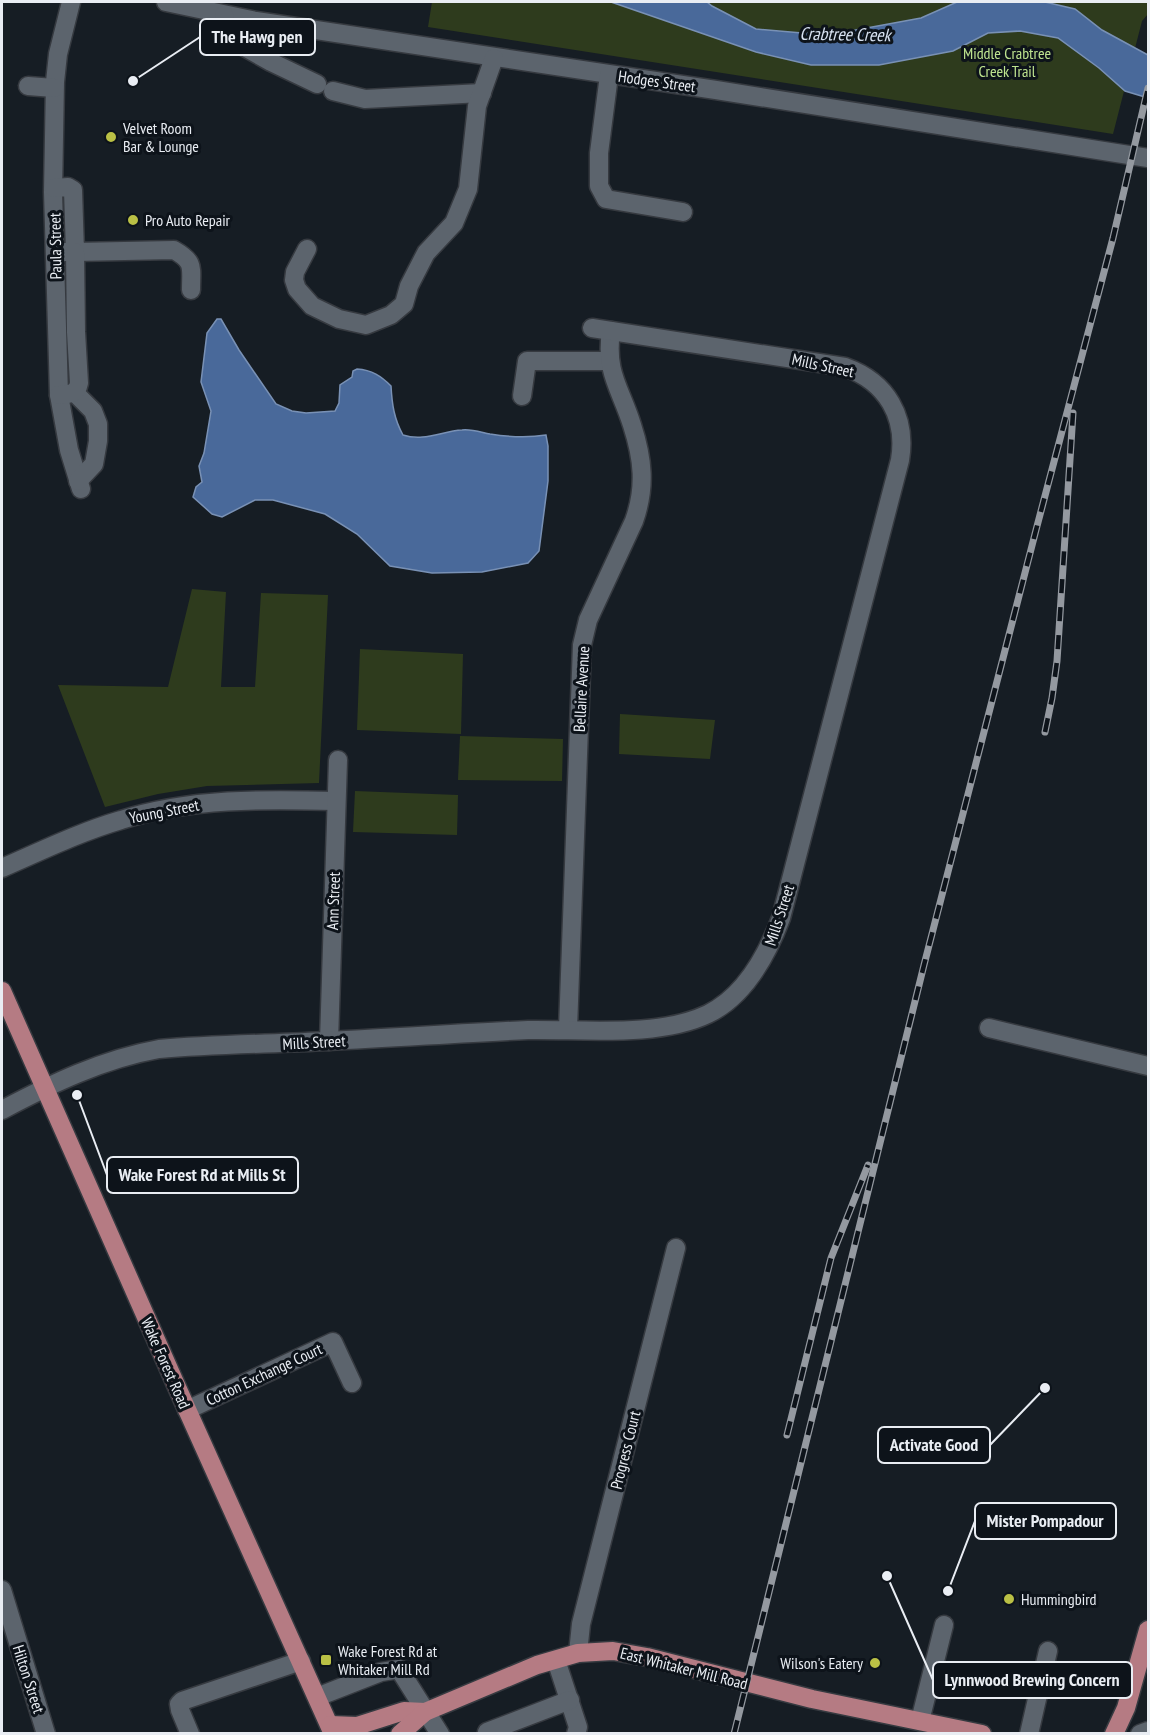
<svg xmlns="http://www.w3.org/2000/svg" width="1150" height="1735" font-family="'PT Sans Narrow',sans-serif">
<rect width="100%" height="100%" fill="#161d24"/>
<!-- green -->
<g fill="#2e3b1d">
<polygon points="432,2 1148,2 1148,14 1142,21 1113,134 428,27"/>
<polygon points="192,589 226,592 221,687 255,687 261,593 328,595 319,783 207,786 158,794 105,807 58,685 168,687"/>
<polygon points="360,649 463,654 461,734 357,730"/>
<polygon points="620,714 715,720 710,759 619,754"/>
<polygon points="460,736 563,739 562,781 458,780"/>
<polygon points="355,791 458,795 457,835 353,832"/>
</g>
<!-- water -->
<g fill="#49699a" stroke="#7991b5" stroke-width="1.5">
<polygon points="611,2 707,2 712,6 756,29 802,33 845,32 921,18 957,2 1045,2 1075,9 1102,30 1148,55 1148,98 1125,91 1099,68 1058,38 1020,31 988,33 953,51 879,65 811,65 756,52"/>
<path d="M217,319H221L239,350L276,404L292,411L306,413L335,411L339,403L340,385L352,377L353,371L357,369C372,370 381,376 391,386C392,404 394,419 403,435C424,442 442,431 462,430C472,429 480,432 490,434C509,437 527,438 546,435L548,446V481L539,551L528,563L482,572L432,573L390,566L357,534L325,514L273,500H255L222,517L212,514L193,497L196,487L202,482L199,466L204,453L211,411L201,382L207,333Z"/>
</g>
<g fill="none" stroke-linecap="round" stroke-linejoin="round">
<!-- minor casing -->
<g stroke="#363a40" stroke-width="21">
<g id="minor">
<polyline points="71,2 58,54 55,82 53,192 59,395 69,450 81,489"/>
<polyline points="166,2 256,21 716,90 1148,158"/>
<polyline points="224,15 226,29 234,41 271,62 317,84"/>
<polyline points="609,75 599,153 599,186 606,199 683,212"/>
<polyline points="28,86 54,88"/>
<polyline points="333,91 365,99 482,93"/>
<path d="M54,188L68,187L73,190L75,252L174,250C195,262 191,267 191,290"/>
<polyline points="307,249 295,272 294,280 297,289 312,306 339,319 366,325 391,315 404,304 409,286 426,253 454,223 468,189 477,106 494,58"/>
<polyline points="74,392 93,411 98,424 98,441 94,464 78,481"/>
<path d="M59,395C70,394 77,394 79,383L76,332L75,252H64"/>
<polyline points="522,396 527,361 609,361"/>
<path d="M2,868C41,851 80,832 121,820C190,798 265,799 336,801"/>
<polyline points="989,1028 1148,1066"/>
<path d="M568,1029L582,645L588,620L634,521C646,487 643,459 632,425C620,387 605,373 611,331"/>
<polyline points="329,1041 338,760"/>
<path d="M2,1110C51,1084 103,1059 159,1049C215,1044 271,1044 328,1041C394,1038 461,1033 528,1030C583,1029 658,1038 708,1014C745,996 767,955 781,918L900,460C907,417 887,382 845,367L592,328"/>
<polyline points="187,1410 333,1342 352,1383"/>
<polyline points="2,1590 46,1734"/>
<polyline points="578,1653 581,1624 676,1248"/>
<polyline points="556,1660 578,1727 576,1734"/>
<polyline points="317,1697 381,1672 399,1669 440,1734"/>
<polyline points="920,1721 944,1625"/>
<polyline points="190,1734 180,1710 179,1704 182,1701 301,1661"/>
<polyline points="488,1734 487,1732 570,1700"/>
<polyline points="1029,1734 1048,1651"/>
<polyline points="1140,1734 1148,1731"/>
</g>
</g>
<!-- major casing -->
<g stroke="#363a40" stroke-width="21">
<g id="major">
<polyline points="2,991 176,1385 333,1734"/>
<polyline points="330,1725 357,1726 404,1711 425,1712"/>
<polyline points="400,1734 425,1712 537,1665 578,1653 613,1651 647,1657 812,1699 982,1734"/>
<polyline points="1114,1734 1126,1708 1148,1630"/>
</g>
</g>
<!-- minor -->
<use href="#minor" stroke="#5c646d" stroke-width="18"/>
<!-- major -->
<use href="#major" stroke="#b57b83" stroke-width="18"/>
<!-- rail casing -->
<g stroke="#9499a0" stroke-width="7">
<g id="rail">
<polyline points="1045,732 1052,698 1057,661 1073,413"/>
<polyline points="787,1435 831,1258 868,1165"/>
<polyline points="734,1734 924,965 1036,530 1113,238 1148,88"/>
</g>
</g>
<!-- rail -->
<use href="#rail" stroke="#0d131a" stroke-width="4.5" stroke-dasharray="14" stroke-linecap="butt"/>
</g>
<!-- markers -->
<g fill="#bac045" stroke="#0d131a" stroke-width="2">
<circle cx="111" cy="137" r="6"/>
<circle cx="133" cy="220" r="6"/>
<circle cx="1009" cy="1599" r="6"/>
<rect x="320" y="1654" width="12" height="12" rx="3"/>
<circle cx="875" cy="1663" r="6"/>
</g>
<g text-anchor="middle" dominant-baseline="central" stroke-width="6" stroke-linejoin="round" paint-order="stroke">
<!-- park labels -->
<g font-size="16" fill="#bee38f" stroke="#0d131a">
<text x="1007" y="53">Middle Crabtree<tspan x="1007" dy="18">Creek Trail</tspan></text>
</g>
<!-- street labels -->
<g font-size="16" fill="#e9edf3" stroke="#0d131a">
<text transform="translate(657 81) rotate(8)">Hodges Street</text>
<text transform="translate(55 246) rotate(-91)">Paula Street</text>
<text transform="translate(823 365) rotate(12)">Mills Street</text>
<text transform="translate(581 689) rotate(-87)">Bellaire Avenue</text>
<text transform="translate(164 811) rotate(-11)">Young Street</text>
<text transform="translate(333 901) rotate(-88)">Ann Street</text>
<text transform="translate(779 915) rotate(-72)">Mills Street</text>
<text transform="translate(314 1042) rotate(-3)">Mills Street</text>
<text transform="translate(166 1363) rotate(66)">Wake Forest Road</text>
<text transform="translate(264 1374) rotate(-25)">Cotton Exchange Court</text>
<text transform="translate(625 1450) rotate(-76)">Progress Court</text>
<text transform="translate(684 1668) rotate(14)">East Whitaker Mill Road</text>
<text transform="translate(29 1679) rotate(72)">Hilton Street</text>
</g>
<!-- poi labels -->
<g font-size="16" fill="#e9edf3" stroke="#0d131a" text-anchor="start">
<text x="123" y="128">Velvet Room<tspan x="123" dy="18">Bar &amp; Lounge</tspan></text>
<text x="145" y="220">Pro Auto Repair</text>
<text x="1021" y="1599">Hummingbird</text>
<text x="338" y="1651">Wake Forest Rd at<tspan x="338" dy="18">Whitaker Mill Rd</tspan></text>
<text x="863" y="1663" text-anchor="end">Wilson's Eatery</text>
</g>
<!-- water labels -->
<g font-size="18" font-style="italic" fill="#d8e2f1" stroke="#0d131a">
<text transform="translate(845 34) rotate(1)">Crabtree Creek</text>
</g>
</g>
<!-- callouts -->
<path fill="none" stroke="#e9edf3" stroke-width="2" d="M133 81L200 37M77 1095L107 1175M1045 1388L990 1445M948 1591L975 1521M887 1576L933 1680"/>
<g fill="#e9edf3" stroke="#0d131a" stroke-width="2">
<circle cx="133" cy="81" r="6"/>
<circle cx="77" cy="1095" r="6"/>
<circle cx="1045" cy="1388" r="6"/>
<circle cx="948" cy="1591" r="6"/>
<circle cx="887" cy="1576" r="6"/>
</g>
<g fill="#0d131a" stroke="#e9edf3" stroke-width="2">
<rect x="200" y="19" width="115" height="36" rx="6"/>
<rect x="107" y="1157" width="191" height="36" rx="6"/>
<rect x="878" y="1427" width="112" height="36" rx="6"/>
<rect x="975" y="1503" width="141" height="36" rx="6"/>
<rect x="933" y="1662" width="199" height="36" rx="6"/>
</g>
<g font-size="18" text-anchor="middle" font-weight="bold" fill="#e9edf3">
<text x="257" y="43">The Hawg pen</text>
<text x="202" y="1181">Wake Forest Rd at Mills St</text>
<text x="934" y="1451">Activate Good</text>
<text x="1045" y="1527">Mister Pompadour</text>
<text x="1032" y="1686">Lynnwood Brewing Concern</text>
</g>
<!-- border -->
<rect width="1150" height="1735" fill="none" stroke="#e9edf3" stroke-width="6"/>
</svg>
